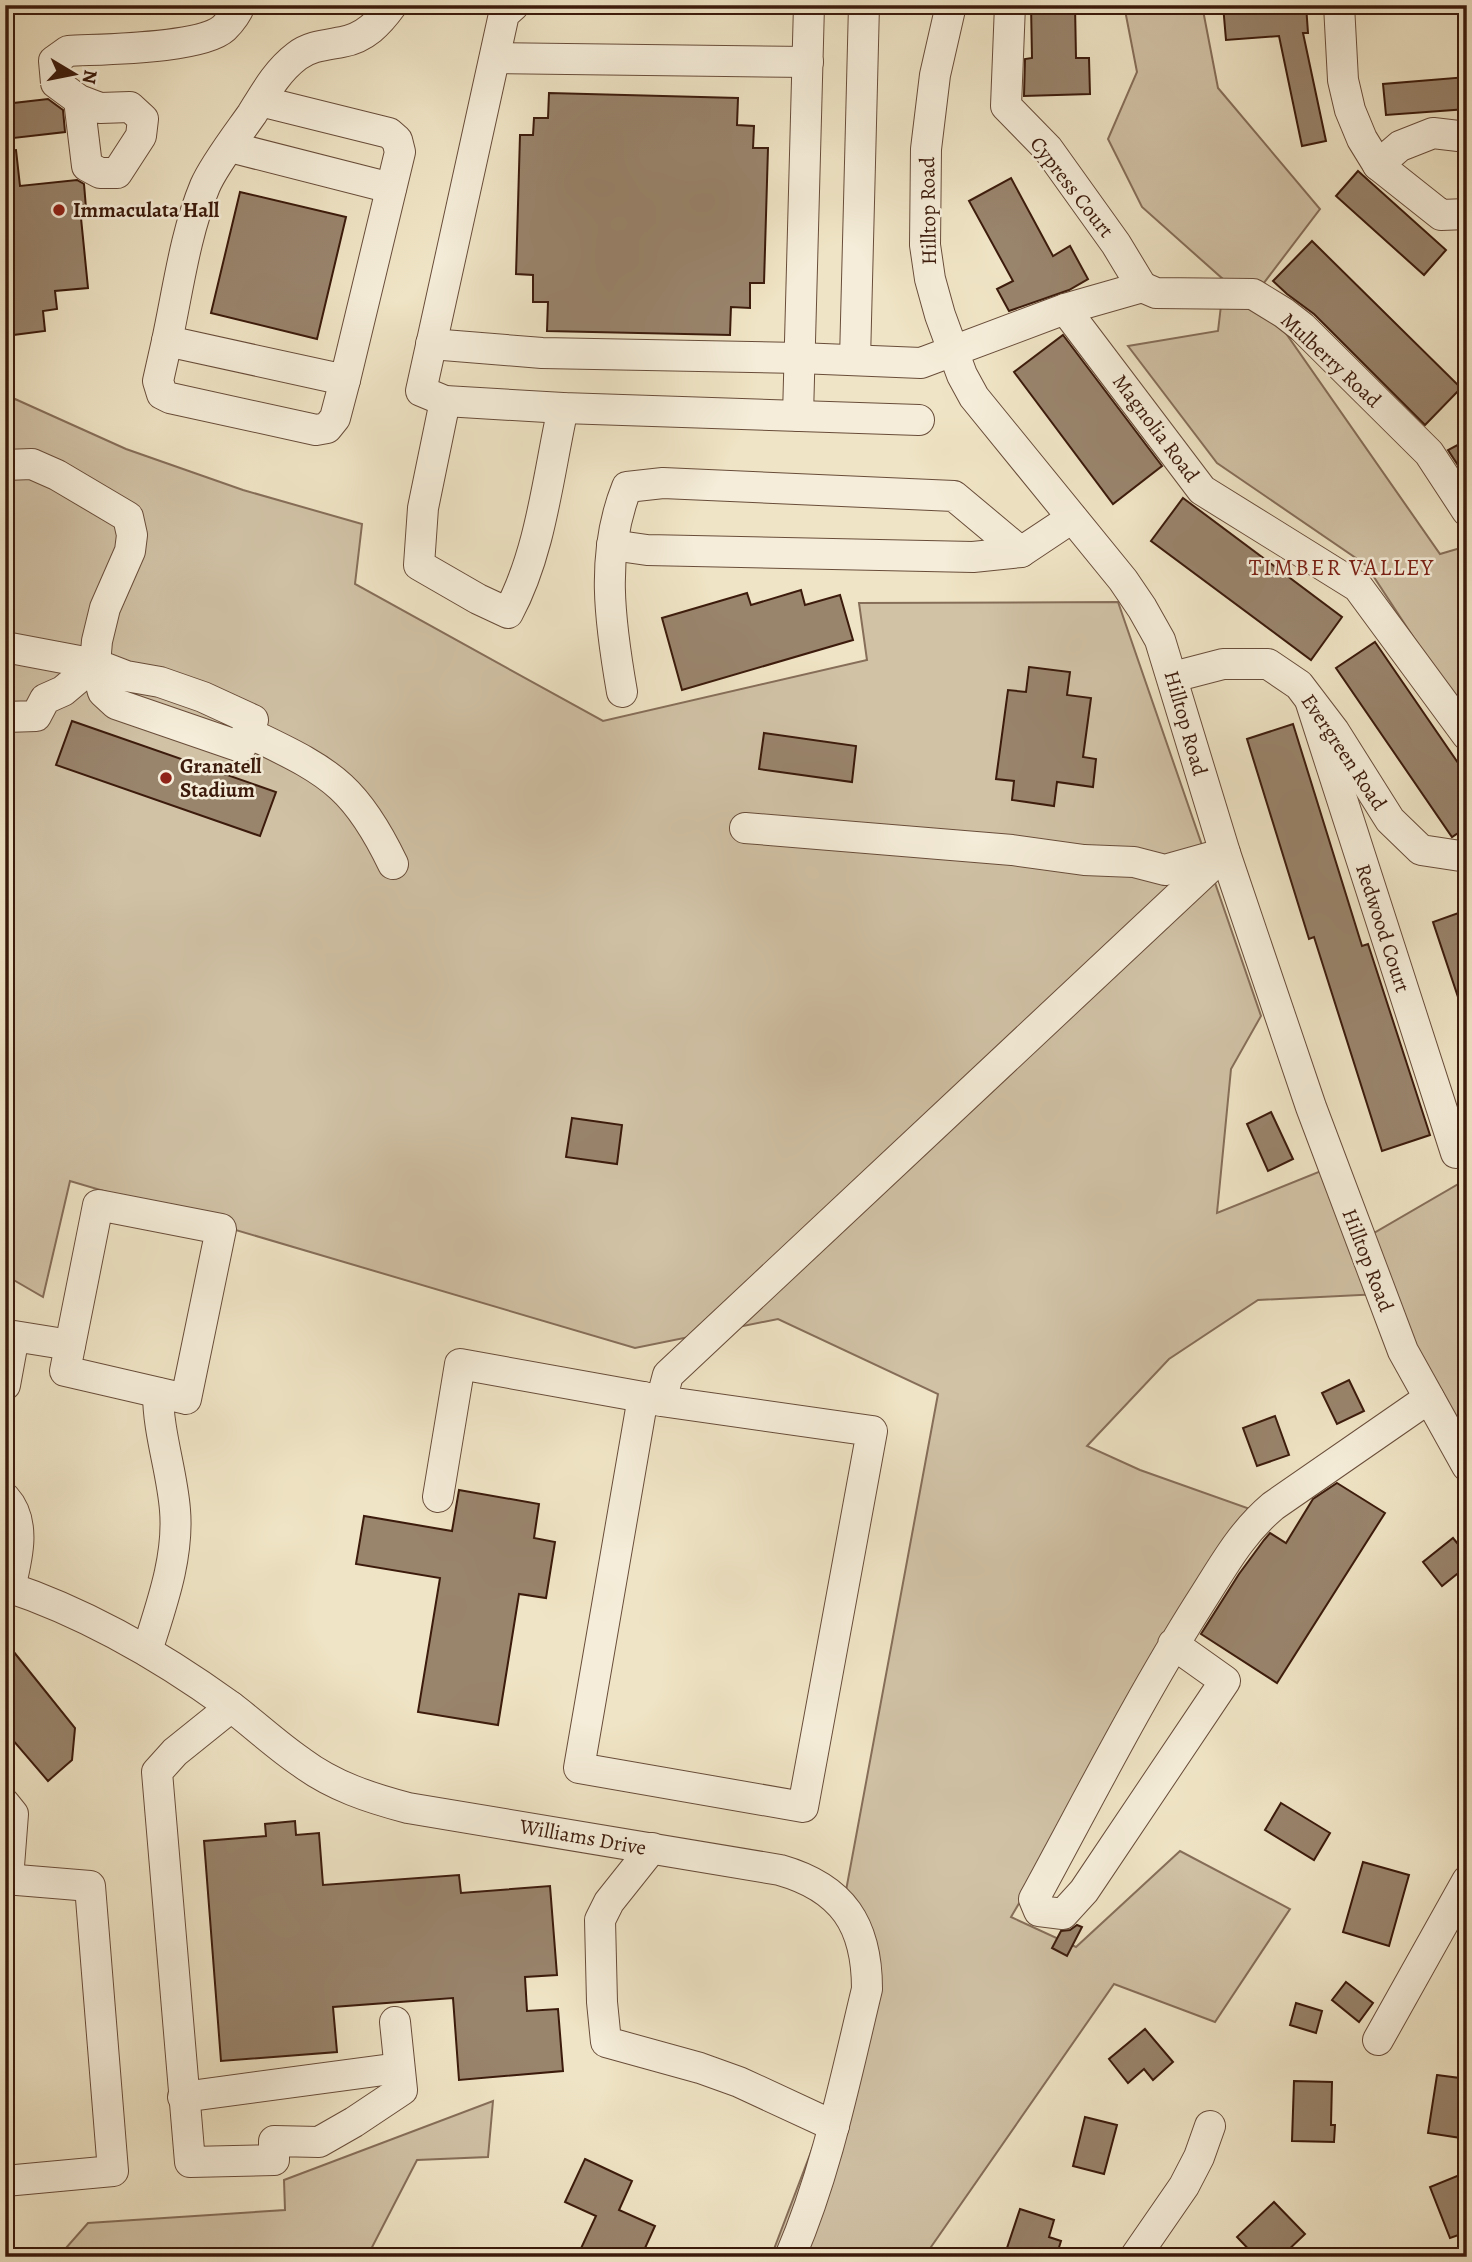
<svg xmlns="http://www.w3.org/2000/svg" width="1472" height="2262" font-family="Alegreya,serif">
<rect width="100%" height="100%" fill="#efe4c5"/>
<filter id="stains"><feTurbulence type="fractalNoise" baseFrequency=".00286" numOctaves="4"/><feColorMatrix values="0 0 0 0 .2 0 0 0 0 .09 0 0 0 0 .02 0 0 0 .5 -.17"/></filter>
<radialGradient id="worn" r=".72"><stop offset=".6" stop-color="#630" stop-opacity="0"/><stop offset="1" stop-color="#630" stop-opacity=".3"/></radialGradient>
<!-- green -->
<g fill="#d1c2a6" stroke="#866e59" stroke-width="2">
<polygon points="1124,5 1202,5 1218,88 1320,209 1257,292 1440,554 1467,546 1467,719 1366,565 1217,463 1128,346 1218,331 1224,280 1142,207 1108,139 1137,72"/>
<polygon points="15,399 126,449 243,490 362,524 355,584 603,721 867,660 859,603 1118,602 1261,1016 1231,1069 1217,1213 1326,1169 1360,1241 1467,1179 1467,1442 1380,1294 1258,1300 1169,1359 1087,1446 1140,1470 1250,1509 1011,1917 1076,1947 1180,1851 1290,1909 1215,2022 1114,1984 924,2257 771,2257 867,2005 845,1896 938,1394 778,1319 635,1348 70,1181 43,1297 5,1275 5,414"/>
<polygon points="493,2101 488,2157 417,2160 367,2257 58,2257 88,2223 285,2210 284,2180"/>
</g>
<!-- building -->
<g fill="#99846c" stroke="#3c1b0c" stroke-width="2">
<polygon points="1031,5 1075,5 1076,58 1089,58 1090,94 1024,96 1025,59 1032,58"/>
<polygon points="1223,5 1306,5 1308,33 1303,33 1326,141 1302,146 1279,36 1226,40"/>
<polygon points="1467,77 1467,109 1386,115 1383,84"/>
<polygon points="549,93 738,98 737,125 754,126 753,148 768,148 764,283 750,283 750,308 731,307 730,335 547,331 548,302 533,302 533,275 516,274 520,135 533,135 534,118 548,118"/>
<polygon points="48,99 63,110 65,132 5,139 5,104"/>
<polygon points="16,150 20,186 77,180 84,184 86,208 80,208 88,288 55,291 57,309 43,311 45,331 5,336 5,151"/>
<polygon points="1358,171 1446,250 1424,275 1336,196"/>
<polygon points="1011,178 1053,256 1070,246 1088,279 1069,290 1009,311 997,289 1013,281 969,201"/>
<polygon points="240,192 346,217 317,339 211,313"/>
<polygon points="1312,241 1461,388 1425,425 1314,314 1287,294 1273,281"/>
<polygon points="1063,335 1162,466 1113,504 1014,372"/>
<polygon points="1467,440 1467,479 1448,450"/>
<polygon points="1183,498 1342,617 1311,660 1151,541"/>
<polygon points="801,590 805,605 840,595 853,640 682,690 662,618 747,593 751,605"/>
<polygon points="1375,642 1467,776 1467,827 1452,837 1336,668"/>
<polygon points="1029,667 1070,672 1067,695 1091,698 1083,757 1096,759 1093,787 1057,782 1054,806 1012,800 1014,781 996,779 1008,690 1026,692"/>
<polygon points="72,721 276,792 260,836 56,765"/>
<polygon points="1293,724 1362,946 1368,944 1430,1135 1382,1151 1314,937 1309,939 1247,739"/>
<polygon points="764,733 856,746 852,782 759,769"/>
<polygon points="1467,910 1467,1014 1464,1015 1433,922"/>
<polygon points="1271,1112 1293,1159 1268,1171 1247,1124"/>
<polygon points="572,1118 622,1125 617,1164 566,1157"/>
<polygon points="1349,1380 1364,1411 1337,1424 1322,1393"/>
<polygon points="1275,1416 1289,1455 1257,1466 1243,1428"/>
<polygon points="1337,1483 1385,1513 1277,1683 1201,1634 1239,1574 1264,1540 1270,1533 1286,1543 1313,1499"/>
<polygon points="459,1490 539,1504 534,1538 555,1542 546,1598 519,1594 498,1725 418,1712 440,1578 356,1564 364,1516 452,1531"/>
<polygon points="1453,1538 1467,1555 1467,1566 1442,1586 1423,1562"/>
<polygon points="5,1641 75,1728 72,1760 48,1781 5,1731"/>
<polygon points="1281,1803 1330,1833 1314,1860 1265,1830"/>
<polygon points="295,1821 296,1835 319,1833 323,1885 459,1875 461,1893 550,1886 557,1975 525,1977 527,2011 558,2009 563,2071 459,2080 453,1998 333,2007 337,2052 221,2061 204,1841 266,1836 265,1824"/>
<polygon points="1363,1862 1409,1875 1389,1946 1343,1932"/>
<polygon points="1077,1925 1082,1927 1067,1956 1052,1948 1061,1931 1070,1930"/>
<polygon points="1346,1982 1373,2003 1359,2022 1332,2000"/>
<polygon points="1296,2003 1322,2011 1316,2033 1290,2025"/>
<polygon points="1145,2029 1173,2062 1153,2080 1144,2069 1128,2083 1109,2059"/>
<polygon points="1437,2075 1467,2079 1467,2098 1461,2138 1428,2133"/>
<polygon points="1294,2081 1332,2082 1331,2125 1335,2125 1334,2142 1292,2141"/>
<polygon points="1085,2117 1117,2125 1104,2174 1073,2166"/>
<polygon points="585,2159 632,2181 619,2210 655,2226 641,2257 577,2257 596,2216 565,2202"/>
<polygon points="1467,2172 1467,2232 1450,2238 1430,2187"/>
<polygon points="1274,2202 1305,2234 1281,2257 1256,2257 1237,2237"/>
<polygon points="1020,2209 1054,2220 1049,2237 1061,2241 1056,2257 1004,2257"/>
</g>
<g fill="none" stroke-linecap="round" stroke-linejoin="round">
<!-- minor casing -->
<g stroke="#694d3a" stroke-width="32">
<g id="minor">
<polyline points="514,5 504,14 421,391 445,401 563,408 919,420"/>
<polyline points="951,5 935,75 926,149 925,245 930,279 940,315 962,375 974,397 1123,580 1142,608 1160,640 1225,853 1311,1107 1403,1351 1467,1466"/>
<polyline points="1010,5 1006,106 1048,149 1116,244 1142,287"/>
<polyline points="1339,5 1343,80 1350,110 1362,139 1378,165 1441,215 1467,214"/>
<polyline points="495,58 808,62"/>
<path d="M79,100L87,166L100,173H117L141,136L143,119L130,107L100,108L79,100L56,83L54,61L68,51C101,49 201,49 224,28C230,22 237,13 240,5"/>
<path d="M260,101L389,133L397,140L400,152L345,380L167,341C178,290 185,234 205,186C214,165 238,134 252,114C265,93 277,71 297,56C310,46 326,45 342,42C365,38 379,23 392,5"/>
<polyline points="230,147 391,188"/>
<polyline points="1378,165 1400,146 1433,133 1467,137"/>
<polyline points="1065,309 1202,490 1358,587 1467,735"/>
<polyline points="167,341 158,381 162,394 170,398 316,430 327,428 335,418 345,380"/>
<polyline points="431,344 542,353 799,358 921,363 1065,309 1142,287 1156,293 1253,294 1284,313 1302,327 1429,453 1467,511"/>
<polyline points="855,360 864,5"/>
<path d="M445,401L423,508L419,565L478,599L508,613C541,552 548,476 563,408"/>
<polyline points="798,416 809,5"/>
<polyline points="5,465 32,464 57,475 128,517 132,535 130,551 105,608 97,641 95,664 103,692 116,704 241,747 253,720 203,697 160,682 126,676 95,664 5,647"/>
<polyline points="612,545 647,550 973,557 1021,552 1072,518"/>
<polyline points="1173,677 1223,664 1268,664 1299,685 1334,731 1390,820 1421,850 1467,857"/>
<path d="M622,692C610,623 600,554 627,487L663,483L954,496L1021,552"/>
<polyline points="1311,703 1456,1153"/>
<polyline points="5,717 36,716 45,699 63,691 95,664"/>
<path d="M247,732C279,748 315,763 341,787C364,808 380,837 393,864"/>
<polyline points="745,828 1012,850 1084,860 1134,862 1165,870 1222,854"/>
<polygon points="98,1205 221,1229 186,1399 65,1371"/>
<polyline points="5,1385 14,1336 70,1345"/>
<polyline points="661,1401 643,1397 579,1768 803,1807 872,1431 661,1401 668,1375 1225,853"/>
<polyline points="438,1497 460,1364 643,1397"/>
<path d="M5,1498C27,1522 17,1559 10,1588"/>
<path d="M5,1586C87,1613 161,1656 230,1706C254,1724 276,1745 301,1762C333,1786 370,1798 408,1808L780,1870C843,1888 867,1925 867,1989C845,2080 827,2171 790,2257"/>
<path d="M1173,1644L1225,1681L1084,1891L1063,1914L1039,1911L1034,1899C1088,1800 1139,1699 1199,1604C1223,1567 1239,1535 1273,1506L1429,1398"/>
<path d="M147,1651C161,1606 179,1558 175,1510C172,1471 158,1433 158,1393"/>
<polyline points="231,1707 175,1752 157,1772 190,2162 274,2160 274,2141 319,2142 354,2122 402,2090 395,2022"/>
<polyline points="5,1804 13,1814 8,1879"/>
<polyline points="652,1848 609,1902 600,1920 602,2002 606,2042 700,2068 739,2082 834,2126"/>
<polyline points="5,1879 90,1886 113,2171 5,2181"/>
<polyline points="1378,2040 1467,1881"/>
<polyline points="183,2097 399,2068"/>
<polyline points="1135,2257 1184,2186 1199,2157 1210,2126"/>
</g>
</g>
<!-- minor -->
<use href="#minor" stroke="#f5edd9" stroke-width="30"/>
</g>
<!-- markers -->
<g fill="#8f2418" stroke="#f5edd9" stroke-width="2.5">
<circle cx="59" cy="210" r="7"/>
<circle cx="166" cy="778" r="7"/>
</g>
<g text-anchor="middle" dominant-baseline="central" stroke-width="5" stroke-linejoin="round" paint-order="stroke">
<!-- street labels -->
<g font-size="21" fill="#3c1b0c" stroke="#f5edd9">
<text transform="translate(1072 187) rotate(52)">Cypress Court</text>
<text transform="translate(928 211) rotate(-91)">Hilltop Road</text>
<text transform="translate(1331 360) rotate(43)">Mulberry Road</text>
<text transform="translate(1156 428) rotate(53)">Magnolia Road</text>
<text transform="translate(1186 723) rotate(74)">Hilltop Road</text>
<text transform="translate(1344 752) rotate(56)">Evergreen Road</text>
<text transform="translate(1383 928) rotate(72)">Redwood Court</text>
<text transform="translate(1368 1260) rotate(69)">Hilltop Road</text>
<text transform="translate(583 1837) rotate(10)">Williams Drive</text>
</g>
<!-- poi labels -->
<g font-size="21" font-weight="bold" fill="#3c1b0c" stroke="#f5edd9" text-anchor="start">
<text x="73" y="210">Immaculata Hall</text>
<text x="180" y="766">Granatell<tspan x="180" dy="24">Stadium</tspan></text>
</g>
<!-- neighbourhood labels -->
<g font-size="23" letter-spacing="2" fill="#7a1f14" stroke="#f5edd9">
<text x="1342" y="567">TIMBER VALLEY</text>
</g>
</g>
<!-- margin -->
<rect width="1472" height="2262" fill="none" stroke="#efe4c5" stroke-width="28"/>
<rect x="7" y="7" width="1458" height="2248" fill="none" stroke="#3c1b0c" stroke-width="3.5"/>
<rect x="14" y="14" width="1444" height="2234" fill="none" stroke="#3c1b0c" stroke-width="2"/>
<!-- north arrow -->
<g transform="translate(74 74) rotate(100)" stroke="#f5edd9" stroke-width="5" paint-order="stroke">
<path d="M0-5L12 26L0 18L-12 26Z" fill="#3c1b0c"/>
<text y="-10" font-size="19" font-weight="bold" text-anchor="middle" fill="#3c1b0c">N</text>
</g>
<rect width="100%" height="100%" filter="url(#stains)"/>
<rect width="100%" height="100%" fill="url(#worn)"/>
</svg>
